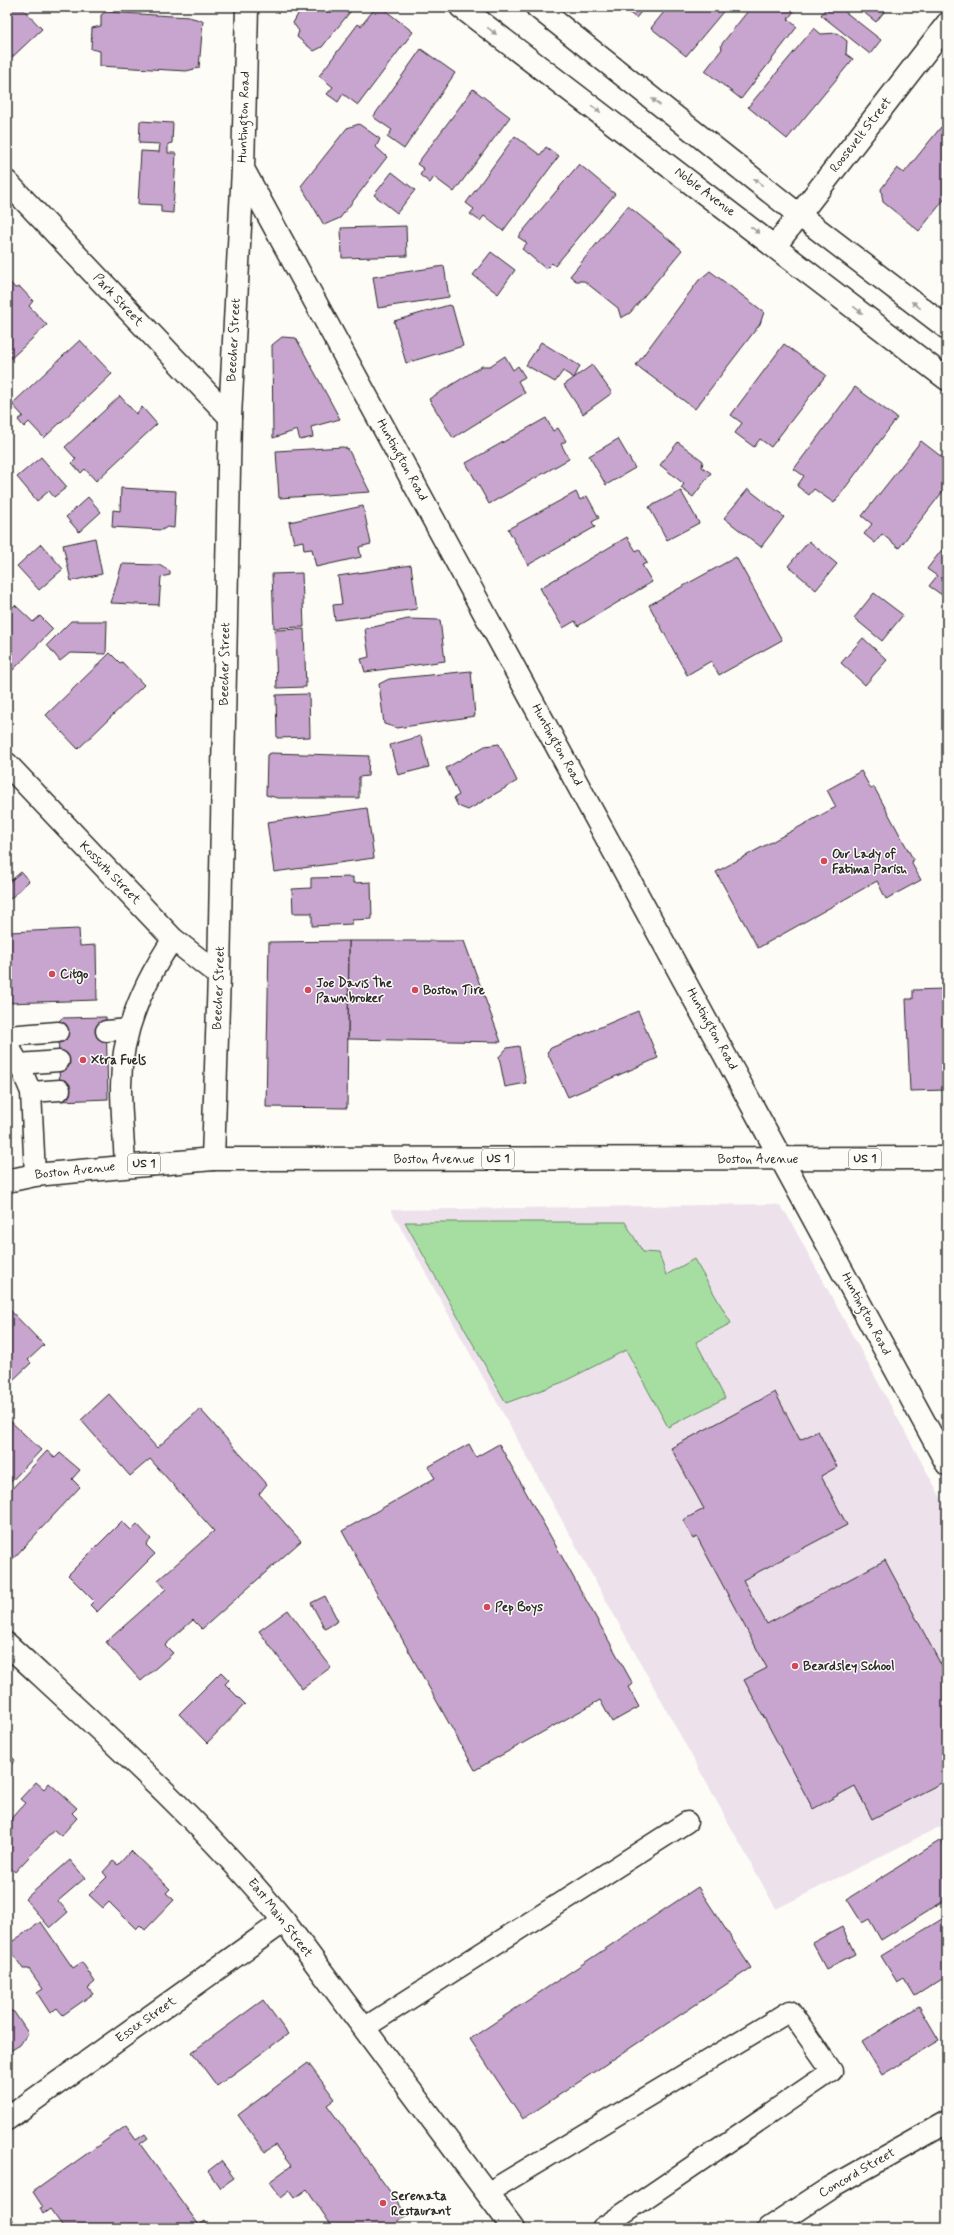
<svg xmlns="http://www.w3.org/2000/svg" width="954" height="2235" font-family="Mynerve,sans-serif">
<rect width="100%" height="100%" fill="#fdfcf7"/>
<filter id="ink" filterUnits="userSpaceOnUse"><feTurbulence type="fractalNoise" baseFrequency=".025" numOctaves="2"/><feDisplacementMap in="SourceGraphic" scale="8" xChannelSelector="R" yChannelSelector="G"/><feConvolveMatrix kernelMatrix="1 2 1 2 8 2 1 2 1" color-interpolation-filters="sRGB"/></filter>
<g filter="url(#ink)">
<!-- built -->
<polygon fill="#ede2eb" points="772,1204 779,1205 786,1213 947,1509 947,1823 776,1909 391,1210"/>
<!-- green -->
<polygon fill="#a6dea2" stroke="#688466" points="405,1222 625,1222 643,1252 659,1253 666,1275 694,1259 731,1323 696,1342 725,1398 668,1427 626,1350 563,1382 506,1403"/>
<!-- building -->
<g fill="#c8a5ce" stroke="#2b2b2b">
<polygon points="12,7 21,7 42,29 7,62 7,12"/>
<polygon points="302,7 354,7 322,47 314,51 297,37 299,31 293,23"/>
<polygon points="376,7 381,7 413,32 358,105 343,94 338,102 327,94 333,87 319,76 358,24 361,26"/>
<polygon points="622,7 645,7 636,18"/>
<polygon points="668,7 727,7 686,56 651,28"/>
<polygon points="751,7 788,7 794,11 788,19 797,27 741,99 705,71 722,49 721,45"/>
<polygon points="827,7 839,7 881,40 870,54 821,15"/>
<polygon points="857,7 888,7 876,22"/>
<polygon points="105,12 189,17 203,21 199,68 186,71 100,66 100,51 91,49 92,28 101,26 101,15"/>
<polygon points="814,28 821,34 837,33 847,41 846,54 853,59 787,139 748,107"/>
<polygon points="421,49 455,73 404,149 387,137 392,130 373,117"/>
<polygon points="473,89 510,117 454,192 434,177 430,183 420,175 424,169 417,164"/>
<polygon points="140,121 173,123 172,143 168,144 168,153 176,153 173,213 161,212 161,205 138,204 141,151 159,152 160,144 139,143"/>
<polygon points="359,124 380,139 376,147 387,157 340,218 324,225 301,186 347,128"/>
<polygon points="941,127 947,132 947,196 919,231 883,202 881,189 897,168 904,173"/>
<polygon points="515,136 540,155 546,147 559,156 503,231 484,216 480,221 470,214 474,209 466,203"/>
<polygon points="579,164 615,194 555,266 552,263 546,269 522,249 527,243 518,237"/>
<polygon points="392,172 415,190 397,213 374,195"/>
<polygon points="628,206 682,250 630,313 621,318 618,308 584,281 576,281 570,276"/>
<polygon points="406,226 407,256 342,258 341,228"/>
<polygon points="491,252 515,270 498,294 473,275"/>
<polygon points="444,266 449,297 378,308 373,277"/>
<polygon points="710,271 764,312 760,324 695,409 636,365 699,280"/>
<polygon points="7,279 15,288 20,287 33,301 29,306 47,325 7,362"/>
<polygon points="449,305 452,306 463,346 406,363 394,321"/>
<polygon points="282,337 296,338 340,419 311,427 313,437 300,440 297,430 273,438 272,345"/>
<polygon points="80,340 112,374 44,438 29,422 24,427 18,420 23,416 12,404"/>
<polygon points="541,342 580,366 574,378 563,371 555,382 526,365"/>
<polygon points="784,344 826,375 771,447 760,439 754,447 735,433 742,423 731,415"/>
<polygon points="505,356 513,370 518,366 525,377 518,381 525,393 453,438 429,399 482,366 490,366"/>
<polygon points="592,365 612,393 583,414 564,385"/>
<polygon points="855,387 897,418 834,503 814,489 809,495 797,486 804,476 794,469"/>
<polygon points="120,396 136,414 142,407 157,424 96,481 85,469 81,473 72,463 76,459 65,447"/>
<polygon points="546,418 553,431 558,428 566,441 561,444 569,459 489,504 466,463"/>
<polygon points="618,439 635,468 606,485 589,456"/>
<polygon points="921,441 947,461 947,486 899,548 882,534 875,543 864,534 872,524 862,516"/>
<polygon points="678,442 703,461 702,467 711,473 693,497 681,488 684,484 660,465"/>
<polygon points="343,447 348,449 370,492 279,498 276,451"/>
<polygon points="41,457 67,487 54,497 49,491 37,501 17,477"/>
<polygon points="121,488 176,491 174,528 167,527 162,530 112,527 113,510 120,511"/>
<polygon points="748,489 784,517 761,547 724,518"/>
<polygon points="681,491 699,523 667,540 649,507"/>
<polygon points="576,492 580,500 587,496 599,518 592,522 595,527 528,565 508,529"/>
<polygon points="88,497 101,512 79,532 66,517"/>
<polygon points="363,506 371,544 359,547 361,557 316,567 312,549 304,550 303,541 294,543 289,522"/>
<polygon points="627,537 636,551 639,549 647,563 642,565 652,582 578,626 575,621 563,628 540,588"/>
<polygon points="95,538 102,574 71,581 63,545"/>
<polygon points="809,541 837,564 816,590 788,566"/>
<polygon points="947,543 947,588 942,595 929,586 937,576 927,569"/>
<polygon points="41,544 63,569 39,590 17,566"/>
<polygon points="736,557 782,640 719,675 711,661 687,675 649,605"/>
<polygon points="122,564 159,565 170,571 170,575 161,577 159,605 111,603"/>
<polygon points="411,565 417,609 335,620 333,605 342,604 338,576"/>
<polygon points="302,573 304,627 274,628 272,574"/>
<polygon points="874,593 903,615 882,641 854,618"/>
<polygon points="15,605 33,622 40,616 53,629 9,674 7,672 7,613"/>
<polygon points="408,619 440,620 445,661 365,672 361,659 369,657 365,629"/>
<polygon points="71,621 107,621 106,654 70,653 60,661 47,645"/>
<polygon points="304,629 306,687 277,688 275,630"/>
<polygon points="863,638 887,660 865,685 841,663"/>
<polygon points="110,653 120,663 122,662 144,685 78,749 46,715"/>
<polygon points="471,671 475,716 397,728 384,724 379,684 389,679"/>
<polygon points="309,694 310,737 277,738 276,695"/>
<polygon points="421,736 429,767 398,775 390,745"/>
<polygon points="499,744 517,781 468,810 458,806 454,798 459,795 446,768 485,746"/>
<polygon points="271,753 369,756 368,776 359,777 359,798 278,798 266,795 267,755"/>
<polygon points="861,771 871,789 874,787 913,859 912,864 921,880 886,899 877,881 758,948 716,872 836,807 827,790"/>
<polygon points="367,808 374,858 274,872 267,822"/>
<polygon points="21,872 29,881 8,901 7,884"/>
<polygon points="353,877 353,883 371,882 372,919 352,920 352,924 312,926 312,913 293,913 292,889 311,888 311,878"/>
<polygon points="79,929 80,946 96,945 97,1000 7,1003 7,948 10,948 9,932"/>
<polygon points="349,941 464,941 501,1042 348,1039"/>
<polygon points="349,941 347,1108 266,1107 269,942"/>
<polygon points="943,989 944,998 947,998 947,1090 910,1091 906,999 913,999 913,990"/>
<polygon points="638,1011 658,1058 568,1097 547,1052 551,1048"/>
<polygon points="106,1017 108,1099 60,1101 58,1022 62,1018"/>
<polygon points="519,1046 526,1083 505,1087 499,1057 507,1048"/>
<polygon points="7,1307 44,1345 28,1360 31,1363 13,1380 7,1374"/>
<polygon points="775,1392 800,1440 818,1431 837,1467 821,1476 847,1525 743,1580 767,1624 885,1560 947,1676 947,1780 872,1819 855,1786 813,1809 744,1680 767,1668 697,1537 693,1539 683,1520 704,1509 671,1448"/>
<polygon points="109,1394 157,1448 200,1409 267,1484 259,1494 301,1541 202,1629 193,1620 165,1645 173,1653 141,1681 106,1642 166,1589 158,1580 214,1531 150,1459 130,1476 81,1420"/>
<polygon points="7,1418 41,1450 7,1486"/>
<polygon points="469,1444 476,1457 499,1444 633,1684 628,1687 639,1707 612,1722 600,1700 475,1770 342,1531 435,1478 428,1467"/>
<polygon points="47,1451 55,1458 60,1453 80,1470 72,1479 80,1487 10,1562 7,1559 7,1494"/>
<polygon points="122,1521 131,1530 137,1524 151,1539 146,1545 155,1554 97,1612 90,1605 94,1601 68,1575"/>
<polygon points="325,1596 338,1621 325,1629 311,1603"/>
<polygon points="288,1610 331,1667 302,1689 259,1631"/>
<polygon points="221,1672 229,1680 225,1684 245,1704 207,1743 179,1714"/>
<polygon points="7,1742 11,1746 9,1754 15,1760 7,1769"/>
<polygon points="36,1782 44,1789 49,1783 77,1808 72,1813 77,1818 61,1836 54,1830 15,1872 7,1864 7,1823 25,1803 20,1799"/>
<polygon points="941,1840 947,1849 947,1899 881,1940 869,1919 862,1923 847,1899"/>
<polygon points="131,1851 170,1889 166,1893 174,1900 145,1930 140,1925 136,1929 109,1902 103,1908 89,1895 107,1877 103,1872 113,1861 118,1865"/>
<polygon points="70,1860 85,1878 58,1901 68,1912 50,1928 25,1899"/>
<polygon points="698,1887 751,1968 523,2119 470,2039"/>
<polygon points="947,1916 947,1976 915,1996 904,1978 897,1982 881,1956"/>
<polygon points="41,1922 73,1968 82,1962 95,1982 88,1988 93,1994 63,2015 57,2008 50,2013 37,1993 43,1989 29,1969 23,1969 7,1945"/>
<polygon points="842,1927 855,1954 826,1969 812,1943"/>
<polygon points="263,2000 288,2034 217,2086 192,2052"/>
<polygon points="919,2006 939,2040 882,2075 862,2042"/>
<polygon points="9,2010 14,2012 28,2033 20,2045 7,2053 7,2012"/>
<polygon points="308,2063 335,2099 327,2105 407,2215 389,2228 333,2228 307,2189 295,2198 290,2191 281,2198 269,2182 291,2166 275,2145 265,2152 238,2115"/>
<polygon points="126,2126 136,2140 145,2134 148,2138 140,2144 199,2225 205,2221 208,2226 205,2228 64,2228 50,2209 43,2214 40,2208 43,2207 33,2192"/>
<polygon points="221,2161 234,2178 220,2188 208,2171"/>
<polygon points="8,2213 18,2228 7,2228"/>
</g>
<g fill="none" stroke-linecap="round" stroke-linejoin="round">
<!-- service casing -->
<g stroke="#2b2b2b" stroke-width="23">
<g id="service">
<polyline points="106,1031 128,1029"/>
<polyline points="7,1036 58,1032"/>
<polyline points="7,1043 19,1064 31,1092 35,1175"/>
<polyline points="19,1064 59,1061"/>
<polyline points="31,1092 60,1090"/>
<path d="M125,1166C124,1139 121,1113 121,1086C121,1032 143,983 173,939"/>
<polyline points="364,2028 687,1822"/>
<polyline points="487,2193 790,2011 832,2071 602,2228"/>
</g>
</g>
<!-- minor casing -->
<g stroke="#2b2b2b" stroke-width="25">
<g id="minor">
<polyline points="7,182 230,417"/>
<polyline points="775,246 947,24"/>
<polyline points="7,764 173,939 219,975"/>
<polyline points="213,1159 219,975 230,417 243,169"/>
<polyline points="7,2119 284,1921"/>
<polyline points="769,2228 830,2188 947,2122"/>
</g>
</g>
<!-- secondary casing -->
<g stroke="#2b2b2b" stroke-width="25">
<g id="secondary">
<polyline points="247,7 243,169 947,1464"/>
<polyline points="461,7 947,379"/>
<polyline points="537,7 799,215 947,328"/>
<path d="M7,1644C103,1733 201,1820 284,1921L513,2228"/>
</g>
</g>
<!-- primary casing -->
<g stroke="#2b2b2b" stroke-width="25">
<polyline id="primary" points="7,1181 35,1175 213,1159 947,1158"/>
</g>
<!-- service -->
<use href="#service" stroke="#fdfcf7" stroke-width="20"/>
<!-- minor -->
<use href="#minor" stroke="#fdfcf7" stroke-width="22"/>
<!-- secondary -->
<use href="#secondary" stroke="#fdfcf7" stroke-width="22"/>
<!-- primary -->
<use href="#primary" stroke="#fdfcf7" stroke-width="22"/>
</g>
<!-- one-way arrows -->
<defs><path id="oneway-solid" d="M-6-.8H1V-3.2L6.5 0L1 3.2V.8H-6Z"/></defs>
<g fill="#9e9e9b">
<use href="#oneway-solid" transform="translate(492 31) rotate(37)"/>
<use href="#oneway-solid" transform="translate(656 102) rotate(-142)"/>
<use href="#oneway-solid" transform="translate(596 109) rotate(37)"/>
<use href="#oneway-solid" transform="translate(758 182) rotate(-142)"/>
<use href="#oneway-solid" transform="translate(755 230) rotate(37)"/>
<use href="#oneway-solid" transform="translate(916 305) rotate(-142)"/>
<use href="#oneway-solid" transform="translate(858 310) rotate(38)"/>
</g>
</g>
<!-- markers -->
<g fill="#d1495b" stroke="#fdfcf7" stroke-width="1.5">
<circle cx="824" cy="861" r="4"/>
<circle cx="52" cy="974" r="4"/>
<circle cx="308" cy="990" r="4"/>
<circle cx="415" cy="990" r="4"/>
<circle cx="83" cy="1060" r="4"/>
<circle cx="487" cy="1607" r="4"/>
<circle cx="795" cy="1666" r="4"/>
<circle cx="383" cy="2203" r="4"/>
</g>
<g text-anchor="middle" dominant-baseline="central" stroke-width="3" stroke-linejoin="round" paint-order="stroke">
<!-- shield labels -->
<g fill="#fdfcf7" stroke="#6a6a68" stroke-width="1">
<rect x="482" y="1149" width="32" height="20" rx="3"/>
<rect x="849" y="1149" width="32" height="20" rx="3"/>
<rect x="128" y="1154" width="32" height="20" rx="3"/>
</g>
<g font-size="12" font-weight="bold" fill="#2b2b2b">
<text x="498" y="1159">US 1</text>
<text x="865" y="1159">US 1</text>
<text x="144" y="1164">US 1</text>
</g>
<!-- street labels -->
<g font-size="13" fill="#2b2b2b" stroke="#fdfcf7">
<text transform="translate(244 117) rotate(-88)">Huntington Road</text>
<text transform="translate(861 135) rotate(-52)">Roosevelt Street</text>
<text transform="translate(705 192) rotate(37)">Noble Avenue</text>
<text transform="translate(118 300) rotate(47)">Park Street</text>
<text transform="translate(234 340) rotate(-87)">Beecher Street</text>
<text transform="translate(402 460) rotate(61)">Huntington Road</text>
<text transform="translate(225 664) rotate(-89)">Beecher Street</text>
<text transform="translate(557 745) rotate(61)">Huntington Road</text>
<text transform="translate(110 873) rotate(46)">Kossuth Street</text>
<text transform="translate(219 988) rotate(-88)">Beecher Street</text>
<text transform="translate(712 1029) rotate(61)">Huntington Road</text>
<text x="434" y="1159">Boston Avenue</text>
<text x="758" y="1159">Boston Avenue</text>
<text transform="translate(75 1171) rotate(-6)">Boston Avenue</text>
<text transform="translate(866 1314) rotate(62)">Huntington Road</text>
<text transform="translate(280 1918) rotate(52)">East Main Street</text>
<text transform="translate(146 2020) rotate(-35)">Essex Street</text>
<text transform="translate(857 2173) rotate(-30)">Concord Street</text>
</g>
<!-- poi labels -->
<g font-size="13" font-weight="bold" fill="#2b2b2b" stroke="#fdfcf7" text-anchor="start">
<text x="832" y="854">Our Lady of<tspan x="832" dy="15">Fatima Parish</tspan></text>
<text x="60" y="974">Citgo</text>
<text x="316" y="983">Joe Davis The<tspan x="316" dy="15">Pawnbroker</tspan></text>
<text x="423" y="990">Boston Tire</text>
<text x="91" y="1060">Xtra Fuels</text>
<text x="495" y="1607">Pep Boys</text>
<text x="803" y="1666">Beardsley School</text>
<text x="391" y="2196">Serenata<tspan x="391" dy="15">Restaurant</tspan></text>
</g>
</g>
<!-- margin -->
<rect width="954" height="2235" fill="none" stroke="#fdfcf7" stroke-width="24"/>
<rect x="12" y="12" width="930" height="2211" fill="none" stroke="#2b2b2b" stroke-width="1.5" filter="url(#ink)"/>
</svg>
